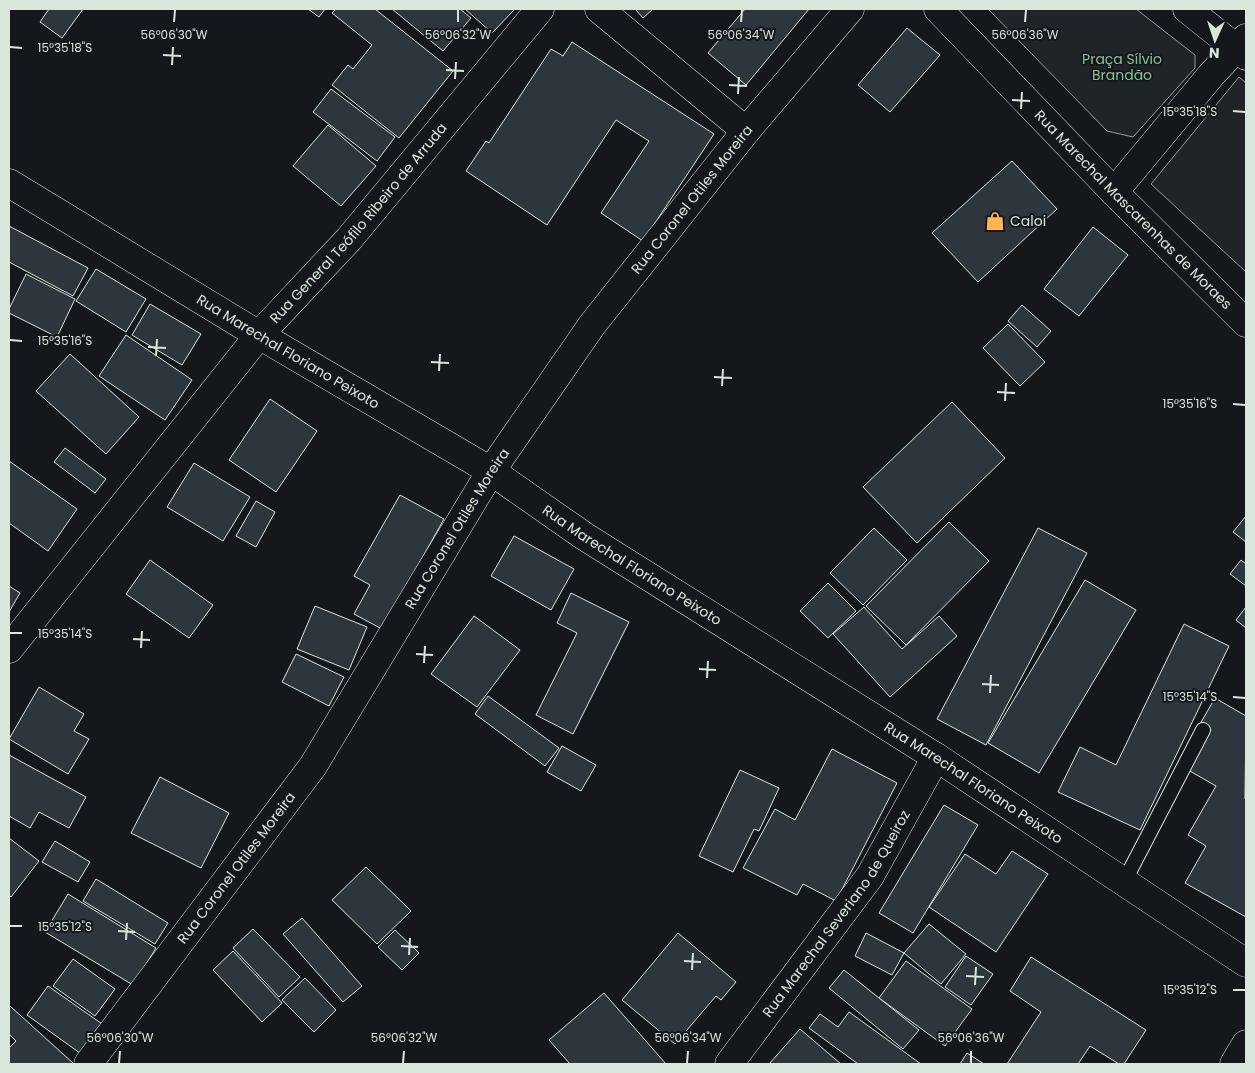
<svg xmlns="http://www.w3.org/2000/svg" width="1255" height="1073" font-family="Poppins,sans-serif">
<rect width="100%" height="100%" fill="#14181c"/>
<!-- green -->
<g fill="#202428" stroke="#939e99">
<polygon points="988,9 1136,9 1195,55 1195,68 1133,137 1107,131"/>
<polygon points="1239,77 1246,83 1246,272 1151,184"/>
</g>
<!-- building -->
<g fill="#2c363c" stroke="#d8e6dc">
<polygon points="49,9 83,9 62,38 40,22"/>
<polygon points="308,9 325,9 319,17"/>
<polygon points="336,9 375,9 453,71 399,138 332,85 348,65 353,69 372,45 332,13"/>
<polygon points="392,9 460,9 471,18 443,51"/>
<polygon points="465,9 515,9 492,33"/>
<polygon points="635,9 653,9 643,18"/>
<polygon points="745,9 809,9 746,85 708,53"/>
<polygon points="907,28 940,55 890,112 858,85"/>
<polygon points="572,42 714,134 643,241 601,213 649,141 616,120 547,225 466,171 486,141 489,143 551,49 563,56"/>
<polygon points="331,89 395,137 377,161 313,112"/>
<polygon points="328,125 376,166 341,206 293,166"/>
<polygon points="1012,161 1057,209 978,282 932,233"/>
<polygon points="9,226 88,268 73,296 9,262"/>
<polygon points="1093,227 1128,255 1079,316 1044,289"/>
<polygon points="96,269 146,299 126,332 76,301"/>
<polygon points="26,274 75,299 57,337 9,313 9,309"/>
<polygon points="150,304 201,334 182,365 132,335"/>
<polygon points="1022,305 1051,331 1037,347 1008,321"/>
<polygon points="1008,324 1045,362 1020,386 983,348"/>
<polygon points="126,335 192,380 165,420 99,376"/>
<polygon points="70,354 139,417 106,454 36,391"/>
<polygon points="270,399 317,431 276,492 229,460"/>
<polygon points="952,402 1005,458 917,543 863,487"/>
<polygon points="65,448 106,479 95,493 54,462"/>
<polygon points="9,461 77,509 48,551 9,523"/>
<polygon points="194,463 250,497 223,541 167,507"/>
<polygon points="400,495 444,519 382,629 354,614 370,585 354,576"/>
<polygon points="256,501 275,512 256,547 236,536"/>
<polygon points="1246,516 1246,542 1233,532"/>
<polygon points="949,522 989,561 906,645 866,606"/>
<polygon points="874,528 907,560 863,605 830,573"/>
<polygon points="1038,528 1087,553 986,745 937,719"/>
<polygon points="514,536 574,569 551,610 491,576"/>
<polygon points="150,560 213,605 189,638 126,594"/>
<polygon points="1241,560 1246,564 1246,586 1230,574"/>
<polygon points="1085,580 1136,610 1039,773 988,743"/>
<polygon points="828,583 856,611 828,638 800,611"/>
<polygon points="9,586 20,593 9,612"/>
<polygon points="571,593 629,622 573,734 536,715 577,633 557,623"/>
<polygon points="315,606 367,627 349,670 297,649"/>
<polygon points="864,607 902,649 939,616 957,636 890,697 833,634"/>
<polygon points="1246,607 1246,628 1236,620"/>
<polygon points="474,616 520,650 477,707 431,674"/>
<polygon points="1184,624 1229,646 1140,830 1058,792 1080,747 1116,765"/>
<polygon points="296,654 344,677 329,706 282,682"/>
<polygon points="39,687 84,714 74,731 89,739 68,774 9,739"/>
<polygon points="488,696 559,748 545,766 475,714"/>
<polygon points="1215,698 1246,716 1245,799 1246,800 1246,917 1185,883 1206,846 1188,835 1216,786 1188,770 1211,730 1200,724"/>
<polygon points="562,746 596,765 581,791 547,772"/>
<polygon points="832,749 897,783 836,901 803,884 797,895 743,868 775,809 795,820"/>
<polygon points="9,755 86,797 69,828 39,812 30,828 9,816"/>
<polygon points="740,770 779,788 759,831 754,829 733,872 699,856"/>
<polygon points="160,777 229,813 201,868 131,833"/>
<polygon points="944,805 978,825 913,933 879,913"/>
<polygon points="9,838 39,861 11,897 9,895"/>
<polygon points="55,841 90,862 78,882 42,862"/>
<polygon points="1012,851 1048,874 996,952 929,907 965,854 996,874"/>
<polygon points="366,867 411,911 377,944 332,900"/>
<polygon points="96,879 168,923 155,944 83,901"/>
<polygon points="68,894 156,948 133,985 45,932"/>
<polygon points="302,918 362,986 343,1002 283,934"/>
<polygon points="929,924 966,954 941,984 904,953"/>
<polygon points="253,929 300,977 279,997 233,948"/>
<polygon points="395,930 419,953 402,970 378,947"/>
<polygon points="678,933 736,982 721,1000 716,996 675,1044 622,1000"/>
<polygon points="866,933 904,953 892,975 855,956"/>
<polygon points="233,951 282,1003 262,1022 213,970"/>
<polygon points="966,956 993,974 971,1005 945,987"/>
<polygon points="1031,957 1146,1030 1124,1064 1119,1064 1090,1046 1078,1064 1007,1064 1041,1012 1010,991"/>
<polygon points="73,959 115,989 95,1016 53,986"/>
<polygon points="906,961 972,1009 945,1046 879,998"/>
<polygon points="844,970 919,1030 903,1049 829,988"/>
<polygon points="305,978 336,1010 314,1032 282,1000"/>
<polygon points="48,986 105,1026 84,1056 27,1015"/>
<polygon points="604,993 666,1064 570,1064 549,1040"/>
<polygon points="10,1006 73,1063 72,1064 9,1064 9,1048 16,1041 9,1034 9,1008"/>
<polygon points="849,1012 921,1064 858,1064 809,1028 820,1014 838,1027"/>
<polygon points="800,1029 841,1064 769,1064"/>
<polygon points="967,1053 984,1064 960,1064"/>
</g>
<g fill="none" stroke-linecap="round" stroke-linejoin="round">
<!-- service casing -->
<g stroke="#d8e6dc" stroke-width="16">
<polyline id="service" points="1124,882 1203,730"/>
</g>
<!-- minor casing -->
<g stroke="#d8e6dc" stroke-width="29">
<g id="minor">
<polyline points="599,9 746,131"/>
<path id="s1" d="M938,9L1114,192L1246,323"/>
<path id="s2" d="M9,183L259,335L491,471L584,536L936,757L1246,963"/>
<polyline points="1114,192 1212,74 1246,38"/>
<path id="s3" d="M9,649L259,335L349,239L540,9"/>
<path id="s4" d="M88,1064L313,766L491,471L592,325L746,131L850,9"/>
<path id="s5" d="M729,1064L870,876L936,757"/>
<polyline points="1234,1064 1246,1044"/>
</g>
</g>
<!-- primary casing -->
<g stroke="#d8e6dc" stroke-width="29">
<polyline id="primary" points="1187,9 1246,56"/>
</g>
<!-- service -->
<use href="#service" stroke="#14181c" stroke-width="14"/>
<!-- minor -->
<use href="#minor" stroke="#14181c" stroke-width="28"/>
<!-- primary -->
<use href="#primary" stroke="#14181c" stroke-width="28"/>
</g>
<!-- ticks -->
<path fill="none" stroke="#d8e6dc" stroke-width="2" d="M174,22L175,10M458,22V10M741,22L742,10M1025,22L1026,10M10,47L22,48M163,55L181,56M172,65L173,47M446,70L464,71M455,79L456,62M729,85L747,86M738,94L739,77M1012,100L1030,101M1021,109L1022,92M1233,111L1245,112M10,340L22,341M148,347L166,348M156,356L157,339M431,362L449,363M439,371L440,354M714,377L732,378M722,386L723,369M997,392L1015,393M1005,401L1006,383M1233,404L1245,405M10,633H22M133,639L150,640M141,648L142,631M416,654L433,655M424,663L425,646M699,669L716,670M707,678L708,661M982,684L999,685M990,693L991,675M1233,697L1245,698M10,926H22M118,931L135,932M126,940L127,923M401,946L418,947M409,955L410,938M684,961L701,962M692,970L693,953M966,976L984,977M975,985L976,967M1233,990H1245M119,1063L120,1051M403,1063L404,1051M687,1063L688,1051M971,1063V1051"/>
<!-- icons -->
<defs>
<g id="shop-bare" transform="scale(1.5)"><path d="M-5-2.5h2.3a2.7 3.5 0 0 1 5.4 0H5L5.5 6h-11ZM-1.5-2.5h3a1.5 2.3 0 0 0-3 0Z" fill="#ffb74d" stroke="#14181c" stroke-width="2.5" paint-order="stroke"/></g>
</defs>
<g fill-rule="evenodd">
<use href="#shop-bare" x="995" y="221"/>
</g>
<g text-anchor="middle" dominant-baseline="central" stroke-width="4" stroke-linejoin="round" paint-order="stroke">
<!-- park labels -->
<g font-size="14" fill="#8ac095" stroke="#14181c">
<text x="1122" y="59">Praça Sílvio<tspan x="1122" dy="16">Brandão</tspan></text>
</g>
<!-- street labels -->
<g font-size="14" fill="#d8e6dc" stroke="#14181c">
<text stroke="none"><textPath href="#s4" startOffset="1056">Rua Coronel Otiles Moreira</textPath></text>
<text stroke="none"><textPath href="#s1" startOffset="280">Rua Marechal Mascarenhas de Moraes</textPath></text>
<text stroke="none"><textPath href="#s3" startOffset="551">Rua General Teófilo Ribeiro de Arruda</textPath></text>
<text stroke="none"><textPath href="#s2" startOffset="326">Rua Marechal Floriano Peixoto</textPath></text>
<text stroke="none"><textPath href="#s4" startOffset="651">Rua Coronel Otiles Moreira</textPath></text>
<text stroke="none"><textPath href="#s2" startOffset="731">Rua Marechal Floriano Peixoto</textPath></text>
<text stroke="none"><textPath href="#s2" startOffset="1136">Rua Marechal Floriano Peixoto</textPath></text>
<text stroke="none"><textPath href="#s4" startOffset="246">Rua Coronel Otiles Moreira</textPath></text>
<text stroke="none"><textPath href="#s5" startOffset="185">Rua Marechal Severiano de Queiroz</textPath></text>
</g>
<!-- poi labels -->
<g font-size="14" fill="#d8e6dc" stroke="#14181c" text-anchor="start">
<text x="1010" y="221">Caloi</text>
</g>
</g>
<g font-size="12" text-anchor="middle" fill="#d8e6dc" stroke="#14181c" stroke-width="4" stroke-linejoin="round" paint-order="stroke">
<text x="174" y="39">56°06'30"W</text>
<text x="458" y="39">56°06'32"W</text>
<text x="741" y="39">56°06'34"W</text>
<text x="1025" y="39">56°06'36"W</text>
<text x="65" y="52">15°35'18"S</text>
<text x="1190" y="116">15°35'18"S</text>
<text x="65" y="345">15°35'16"S</text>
<text x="1190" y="408">15°35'16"S</text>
<text x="65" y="638">15°35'14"S</text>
<text x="1190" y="701">15°35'14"S</text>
<text x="65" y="931">15°35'12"S</text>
<text x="1190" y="994">15°35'12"S</text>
<text x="120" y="1042">56°06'30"W</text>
<text x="404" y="1042">56°06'32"W</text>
<text x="688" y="1042">56°06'34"W</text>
<text x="971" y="1042">56°06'36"W</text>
</g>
<!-- border -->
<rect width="1255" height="1073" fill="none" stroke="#d8e6dc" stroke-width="20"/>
<!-- north arrow -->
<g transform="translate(1215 40) rotate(183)" stroke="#14181c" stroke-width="4" paint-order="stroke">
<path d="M0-4L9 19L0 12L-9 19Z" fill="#d8e6dc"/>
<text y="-8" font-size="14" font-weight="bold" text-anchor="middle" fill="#d8e6dc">N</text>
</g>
</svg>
